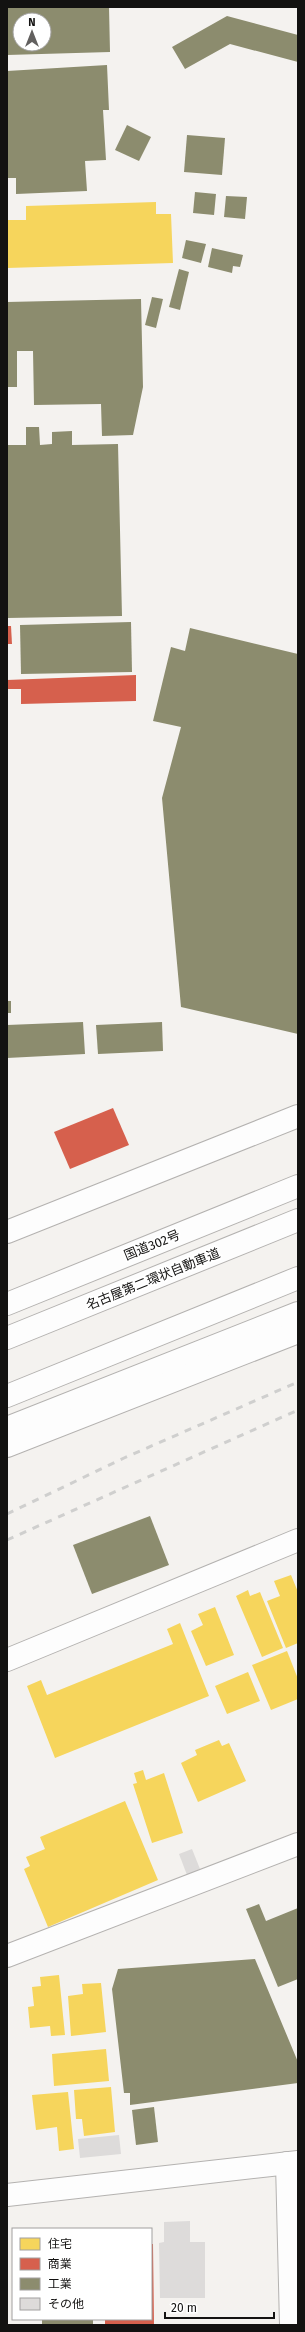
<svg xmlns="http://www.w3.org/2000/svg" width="305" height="2332" font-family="'Fira Sans','Noto Sans JP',sans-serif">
<rect width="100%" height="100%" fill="#f4f2ef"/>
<!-- homes -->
<g fill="#f6d55c">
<polygon points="156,202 156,214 171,214 173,263 7,268 7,220 26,220 26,206"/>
<polygon points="291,1575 298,1592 298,1643 286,1648 267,1601 280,1596 274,1581"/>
<polygon points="248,1590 250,1596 260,1592 283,1648 262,1657 236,1596"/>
<polygon points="215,1607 234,1655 206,1666 191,1631 203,1625 198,1614"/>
<polygon points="180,1623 209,1696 55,1758 27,1686 41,1680 47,1695 173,1644 167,1629"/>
<polygon points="287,1651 298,1679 298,1699 271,1710 252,1665"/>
<polygon points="248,1672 260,1701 227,1714 215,1686"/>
<polygon points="219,1740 222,1746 229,1743 246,1781 198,1802 181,1763 197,1755 195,1750"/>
<polygon points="143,1770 146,1780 164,1773 183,1833 152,1843 133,1784 137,1783 134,1773"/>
<polygon points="125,1801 158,1880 48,1927 24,1869 30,1866 26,1857 45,1849 40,1837"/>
<polygon points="59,1975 65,2035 51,2036 50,2026 30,2028 28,2007 34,2006 32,1987 41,1986 40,1977"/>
<polygon points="101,1983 106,2032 71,2036 68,1996 83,1994 82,1984"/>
<polygon points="106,2049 109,2081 54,2086 52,2054"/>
<polygon points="111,2087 115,2132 84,2136 82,2119 76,2119 74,2090"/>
<polygon points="68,2092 74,2149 59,2151 57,2127 36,2130 32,2095"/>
</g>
<!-- shops -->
<g fill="#d6604d">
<polygon points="7,626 11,626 12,644 7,644"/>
<polygon points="136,675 136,701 21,704 21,689 7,689 7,680"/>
<polygon points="113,1108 129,1145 70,1169 54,1132"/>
<polygon points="151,2244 153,2244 154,2325 105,2325 105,2319 151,2319"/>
</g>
<!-- industry -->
<g fill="#8c8c6e" fill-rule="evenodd">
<path d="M7,7H109L110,52L7,55ZM20,20H44V44H20Z"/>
<polygon points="227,16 298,35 298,62 230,44 185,69 172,47"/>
<polygon points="107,65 109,110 103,110 106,160 85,161 87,191 16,194 16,178 7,178 7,71"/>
<polygon points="127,125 151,137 139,161 115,150"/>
<polygon points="187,135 225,138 222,175 184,172"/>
<polygon points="195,192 216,194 214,215 193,213"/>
<polygon points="226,196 247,197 245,219 224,217"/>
<polygon points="186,240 206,244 201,263 182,258"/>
<polygon points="212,248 243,255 240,267 233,266 232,273 208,267"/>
<polygon points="179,269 189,272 180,310 169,307"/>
<polygon points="152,297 163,299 156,328 145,325"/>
<polygon points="141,299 143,387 133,435 102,436 101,404 34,405 33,351 17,351 17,387 7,387 7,302"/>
<polygon points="26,427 39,427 40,445 52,444 52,432 72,431 72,445 118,444 122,616 7,618 7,445 26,445"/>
<polygon points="131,622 132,672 21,674 20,625"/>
<polygon points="190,628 298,654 298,1034 181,1007 162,798 181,727 153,721 171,647 185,651"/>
<rect x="7" y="1001" width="4" height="12"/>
<polygon points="83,1022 85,1054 7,1058 7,1025"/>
<polygon points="162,1022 163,1051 98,1054 96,1025"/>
<polygon points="150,1516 169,1565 92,1594 73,1545"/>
<polygon points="259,1904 266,1921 298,1908 298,1979 278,1987 246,1909"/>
<polygon points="255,1959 298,2062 298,2083 130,2105 130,2093 124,2093 112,1989 118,1969"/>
<polygon points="154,2107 158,2142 136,2145 132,2110"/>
<rect x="42" y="2319" width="51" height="6"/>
</g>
<!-- building -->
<g fill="#dddbda">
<polygon points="192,1849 200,1869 187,1875 179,1854"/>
<polygon points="119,2135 121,2154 80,2158 78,2139"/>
<polygon points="190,2221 190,2242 205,2242 205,2298 160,2298 159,2243 164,2242 164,2222"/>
</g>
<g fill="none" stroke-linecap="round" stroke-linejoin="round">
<!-- street casing -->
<g stroke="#b4b2b0" stroke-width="24">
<g id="street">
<polyline points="7,1232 298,1116"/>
<polyline points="7,1660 298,1540"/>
<polyline points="7,1956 298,1844"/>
<polyline points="287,2163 291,2325"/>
</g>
</g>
<!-- secondary casing -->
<g stroke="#b4b2b0" stroke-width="24">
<polyline id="secondary" points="7,2195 298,2162"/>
</g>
<!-- highway casing -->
<g stroke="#b4b2b0" stroke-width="24">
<g id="highway">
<polyline points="7,1304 298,1186"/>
<polyline points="7,1338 298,1220"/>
<polyline points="7,1396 298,1278"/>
<polyline points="7,1428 298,1313"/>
<polyline points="7,1446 298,1332"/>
</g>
</g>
<!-- street -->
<use href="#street" stroke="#fdfdfd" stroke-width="22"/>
<!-- secondary -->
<use href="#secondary" stroke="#fdfdfd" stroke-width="22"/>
<!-- highway -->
<use href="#highway" stroke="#fdfdfd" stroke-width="22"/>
<!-- rail -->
<g stroke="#cfcfce" stroke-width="3" stroke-dasharray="7 7" stroke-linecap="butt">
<polyline points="7,1514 124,1458 298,1382"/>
<polyline points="7,1540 298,1410"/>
</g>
</g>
<g text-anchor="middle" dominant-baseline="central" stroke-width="4" stroke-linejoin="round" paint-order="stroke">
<!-- street labels -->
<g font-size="13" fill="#131211" stroke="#fff">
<text transform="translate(152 1245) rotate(-22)">国道302号</text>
<text transform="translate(153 1279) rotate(-22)">名古屋第二環状自動車道</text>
</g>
</g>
<!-- border -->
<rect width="305" height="2332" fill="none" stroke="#131211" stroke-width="16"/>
<!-- legend -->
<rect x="12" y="2228" width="140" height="92" fill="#ffffff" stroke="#a1a0a0"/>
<rect x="20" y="2238" width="20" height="12" fill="#f6d55c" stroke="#a1a0a0"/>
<text x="48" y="2248" font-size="12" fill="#131211">住宅</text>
<rect x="20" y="2258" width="20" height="12" fill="#d6604d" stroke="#a1a0a0"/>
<text x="48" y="2268" font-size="12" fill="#131211">商業</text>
<rect x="20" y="2278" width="20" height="12" fill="#8c8c6e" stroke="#a1a0a0"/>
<text x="48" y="2288" font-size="12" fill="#131211">工業</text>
<rect x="20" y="2298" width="20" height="12" fill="#dddbda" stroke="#a1a0a0"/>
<text x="48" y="2308" font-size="12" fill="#131211">その他</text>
<!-- north arrow -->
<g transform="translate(32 32)"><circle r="19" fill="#ffffff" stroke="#a1a0a0"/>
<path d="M0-3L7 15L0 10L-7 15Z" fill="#62605f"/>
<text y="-6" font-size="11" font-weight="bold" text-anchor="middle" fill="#131211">N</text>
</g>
<!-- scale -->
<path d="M165 2312v6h109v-6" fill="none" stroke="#131211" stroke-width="2"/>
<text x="171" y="2312" font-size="12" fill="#131211" stroke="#ffffff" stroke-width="3" paint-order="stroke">20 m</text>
</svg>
